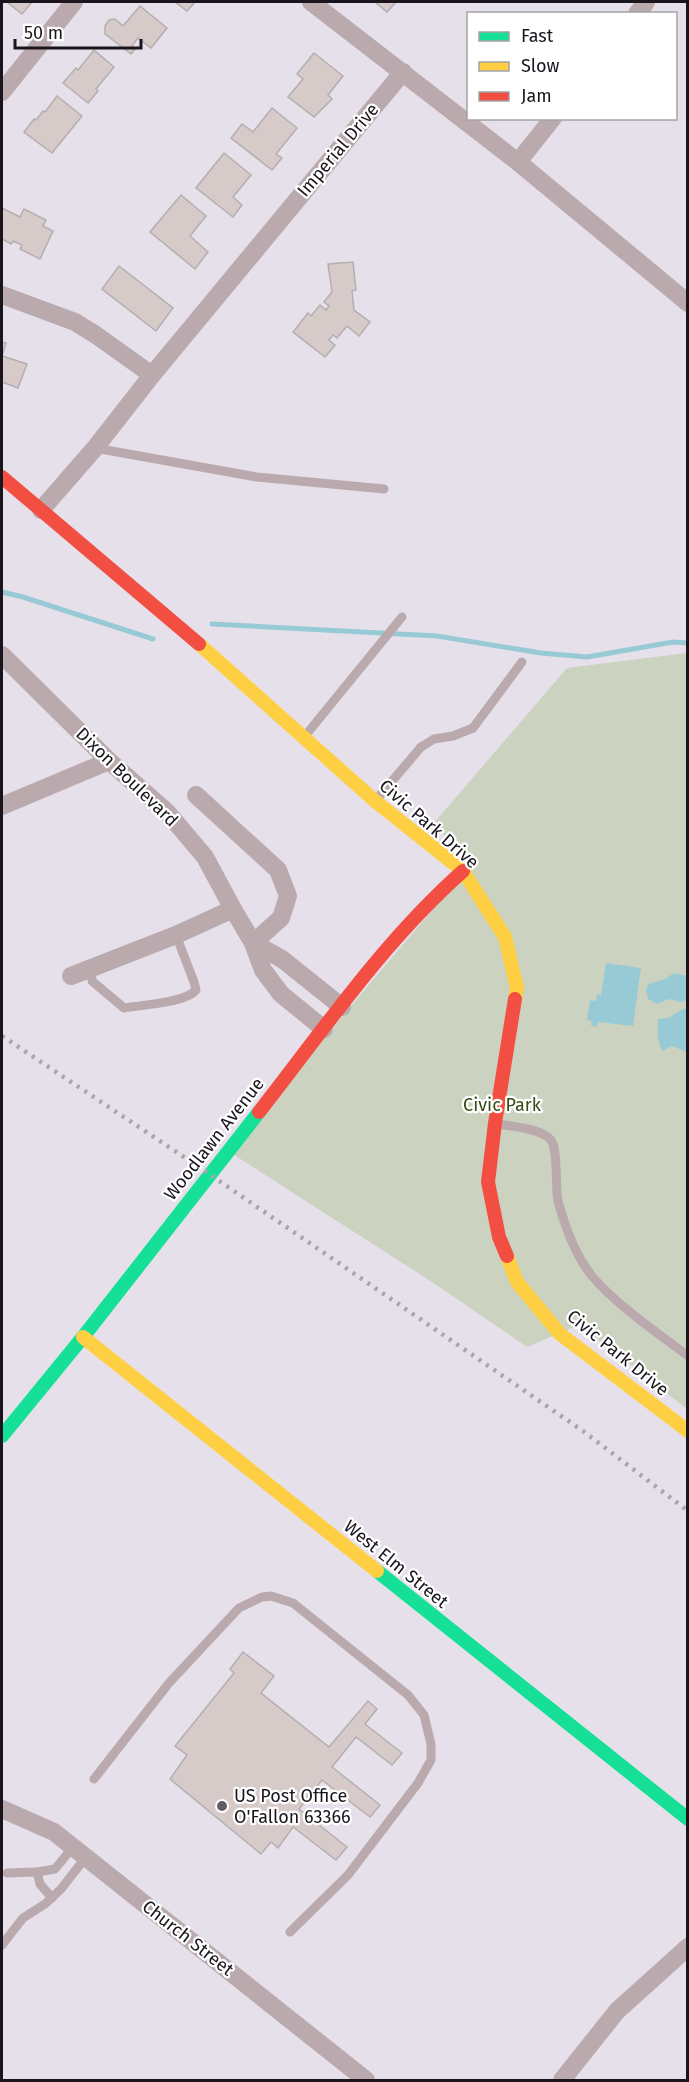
<svg xmlns="http://www.w3.org/2000/svg" width="689" height="2082" font-family="'Fira Sans',sans-serif">
<rect width="100%" height="100%" fill="#e6e0eb"/>
<!-- green -->
<polygon fill="#cbd3c0" points="687,653 687,1409 579,1325 527,1347 432,1282 228,1151 472,863 433,824 567,668"/>
<!-- water -->
<g fill="#98cad6">
<polygon points="606,963 641,968 633,1026 598,1022 597,1027 591,1026 592,1021 587,1020 590,1000 596,1001 597,995 601,995"/>
<polygon points="674,973 687,976 687,1000 680,1002 669,999 657,1004 648,999 646,990 649,984 665,979"/>
<polygon points="683,1009 687,1009 687,1052 672,1046 662,1051 658,1039 658,1019 668,1018"/>
</g>
<g fill="none" stroke-linecap="round" stroke-linejoin="round">
<!-- stream -->
<g stroke="#98cad6" stroke-width="5">
<polyline points="2,592 23,597 153,639"/>
<polyline points="212,624 437,636 541,653 587,657 673,642 688,643"/>
</g>
</g>
<!-- building -->
<g fill="#d7cbc9" stroke="#b4aeb1" stroke-width="1.5">
<polygon points="7,2 32,2 22,14"/>
<polygon points="175,2 195,2 187,11"/>
<polygon points="375,2 396,2 387,12"/>
<polygon points="140,6 167,28 151,48 138,38 132,46 135,49 131,54 105,34 105,26 109,20 115,19 123,26"/>
<polygon points="94,50 114,67 96,89 98,91 88,103 63,83 76,68 78,70"/>
<polygon points="314,53 343,76 328,95 332,99 314,117 288,97 303,79 297,74"/>
<polygon points="57,96 82,116 52,153 24,132 34,119 36,120 43,111 45,112"/>
<polygon points="272,108 297,128 276,154 282,158 272,170 231,138 242,124 253,132"/>
<polygon points="224,153 251,175 233,197 242,205 233,217 196,188"/>
<polygon points="181,195 206,216 190,236 208,252 195,269 150,232"/>
<polygon points="2,208 20,217 24,209 46,220 43,226 53,231 40,259 20,249 22,245 13,241 11,244 2,239"/>
<polygon points="353,262 356,290 352,291 354,310 370,322 359,336 347,326 337,338 333,335 329,340 335,345 325,357 293,332 308,313 311,316 320,305 326,310 329,306 324,302 332,292 328,264"/>
<polygon points="119,266 173,308 156,331 102,289"/>
<polygon points="2,342 6,343 2,356 27,364 18,388 2,382"/>
<polygon points="243,1652 274,1676 261,1693 329,1747 368,1701 377,1709 365,1724 402,1753 392,1765 356,1737 332,1767 380,1805 370,1817 322,1780 299,1809 347,1847 336,1860 293,1827 278,1848 271,1842 261,1854 170,1779 187,1755 175,1746 234,1673 230,1669"/>
</g>
<g fill="none" stroke-linecap="round" stroke-linejoin="round">
<!-- lane -->
<g stroke="#baaaad" stroke-width="9">
<polyline points="95,448 257,477 384,489"/>
<polyline points="305,736 402,617"/>
<polyline points="376,800 421,747 434,739 453,736 473,728 522,662"/>
<path d="M91,968L92,981L124,1008C142,1005 185,1003 196,990L194,982L176,935"/>
<path d="M497,1124C511,1126 546,1129 552,1142C558,1153 555,1187 558,1201C565,1227 575,1255 592,1276C615,1304 659,1334 688,1356"/>
<polyline points="94,1779 169,1683 239,1608 262,1597 271,1596 293,1603 408,1695 424,1715 431,1744 431,1760 418,1783 348,1875 290,1932"/>
<polyline points="37,1872 55,1869 73,1847"/>
<polyline points="7,1873 37,1872 40,1884 52,1898"/>
<polyline points="2,1945 23,1918 45,1904 61,1889 86,1857"/>
</g>
<!-- street -->
<g stroke="#baaaad" stroke-width="18">
<polyline points="311,2 518,162 688,303"/>
<polyline points="637,14 646,2"/>
<polyline points="2,92 74,2"/>
<polyline points="518,162 553,118"/>
<polyline points="2,295 75,322 96,335 152,375"/>
<polyline points="41,510 95,448 152,375 403,72"/>
<polyline points="2,655 109,761 167,812 205,857 233,909 253,943 263,970 281,994 324,1029"/>
<polyline points="196,795 278,870 288,896 281,918 253,943"/>
<polyline points="2,806 109,761"/>
<polyline points="253,943 282,959 342,1007"/>
<polyline points="71,976 176,935 233,909"/>
<polyline points="2,1809 54,1832 366,2080"/>
<polyline points="562,2080 617,2011 688,1947"/>
</g>
<!-- fast -->
<g stroke="#16e098" stroke-width="14">
<polyline points="2,1436 83,1337 259,1112"/>
<polyline points="377,1571 688,1819"/>
</g>
<!-- slow -->
<g stroke="#ffcf43" stroke-width="14">
<polyline points="199,644 375,801 463,871 505,937 517,988 515,999"/>
<polyline points="507,1256 517,1282 560,1334 688,1431"/>
<polyline points="83,1337 377,1571"/>
</g>
<!-- jam -->
<g stroke="#f24e42" stroke-width="14">
<polyline points="2,477 199,644"/>
<path d="M259,1112C324,1029 384,941 463,871"/>
<polyline points="507,1256 499,1237 488,1182 495,1123 515,999"/>
</g>
<!-- rail -->
<polyline stroke="#ada4a9" stroke-width="4.5" stroke-dasharray="3 6" stroke-linecap="butt" points="2,1036 199,1167 583,1431 688,1511"/>
</g>
<!-- markers -->
<circle fill="#615c65" stroke="#fff" stroke-width="2" cx="222" cy="1806" r="6"/>
<g text-anchor="middle" dominant-baseline="central" stroke-width="4.5" stroke-linejoin="round" paint-order="stroke">
<!-- street labels -->
<g font-size="18" fill="#1a151d" stroke="#fff">
<text transform="translate(338 150) rotate(-50)">Imperial Drive</text>
<text transform="translate(127 777) rotate(44)">Dixon Boulevard</text>
<text transform="translate(429 824) rotate(41)">Civic Park Drive</text>
<text transform="translate(214 1139) rotate(-52)">Woodlawn Avenue</text>
<text transform="translate(618 1353) rotate(39)">Civic Park Drive</text>
<text transform="translate(396 1564) rotate(39)">West Elm Street</text>
<text transform="translate(188 1938) rotate(38)">Church Street</text>
</g>
<!-- park labels -->
<g font-size="18" fill="#354a11" stroke="#fff">
<text x="502" y="1105">Civic Park</text>
</g>
<!-- poi labels -->
<g font-size="18" fill="#1a151d" stroke="#fff" text-anchor="start">
<text x="234" y="1796">US Post Office<tspan x="234" dy="21">O'Fallon 63366</tspan></text>
</g>
</g>
<!-- border -->
<rect width="689" height="2082" fill="none" stroke="#1a151d" stroke-width="6"/>
<!-- legend -->
<rect x="467" y="12" width="210" height="108" fill="#ffffff" stroke="#a3a1a5" stroke-width="1.5"/>
<rect x="479" y="32" width="30" height="9" fill="#16e098" stroke="#a3a1a5" stroke-width="1.5"/>
<text x="521" y="42" font-size="18" fill="#1a151d">Fast</text>
<rect x="479" y="62" width="30" height="9" fill="#ffcf43" stroke="#a3a1a5" stroke-width="1.5"/>
<text x="521" y="72" font-size="18" fill="#1a151d">Slow</text>
<rect x="479" y="92" width="30" height="9" fill="#f24e42" stroke="#a3a1a5" stroke-width="1.5"/>
<text x="521" y="102" font-size="18" fill="#1a151d">Jam</text>
<!-- scale -->
<path d="M15 39v9h126v-9" fill="none" stroke="#1a151d" stroke-width="3"/>
<text x="24" y="39" font-size="18" fill="#1a151d" stroke="#ffffff" stroke-width="4.5" paint-order="stroke">50 m</text>
</svg>
